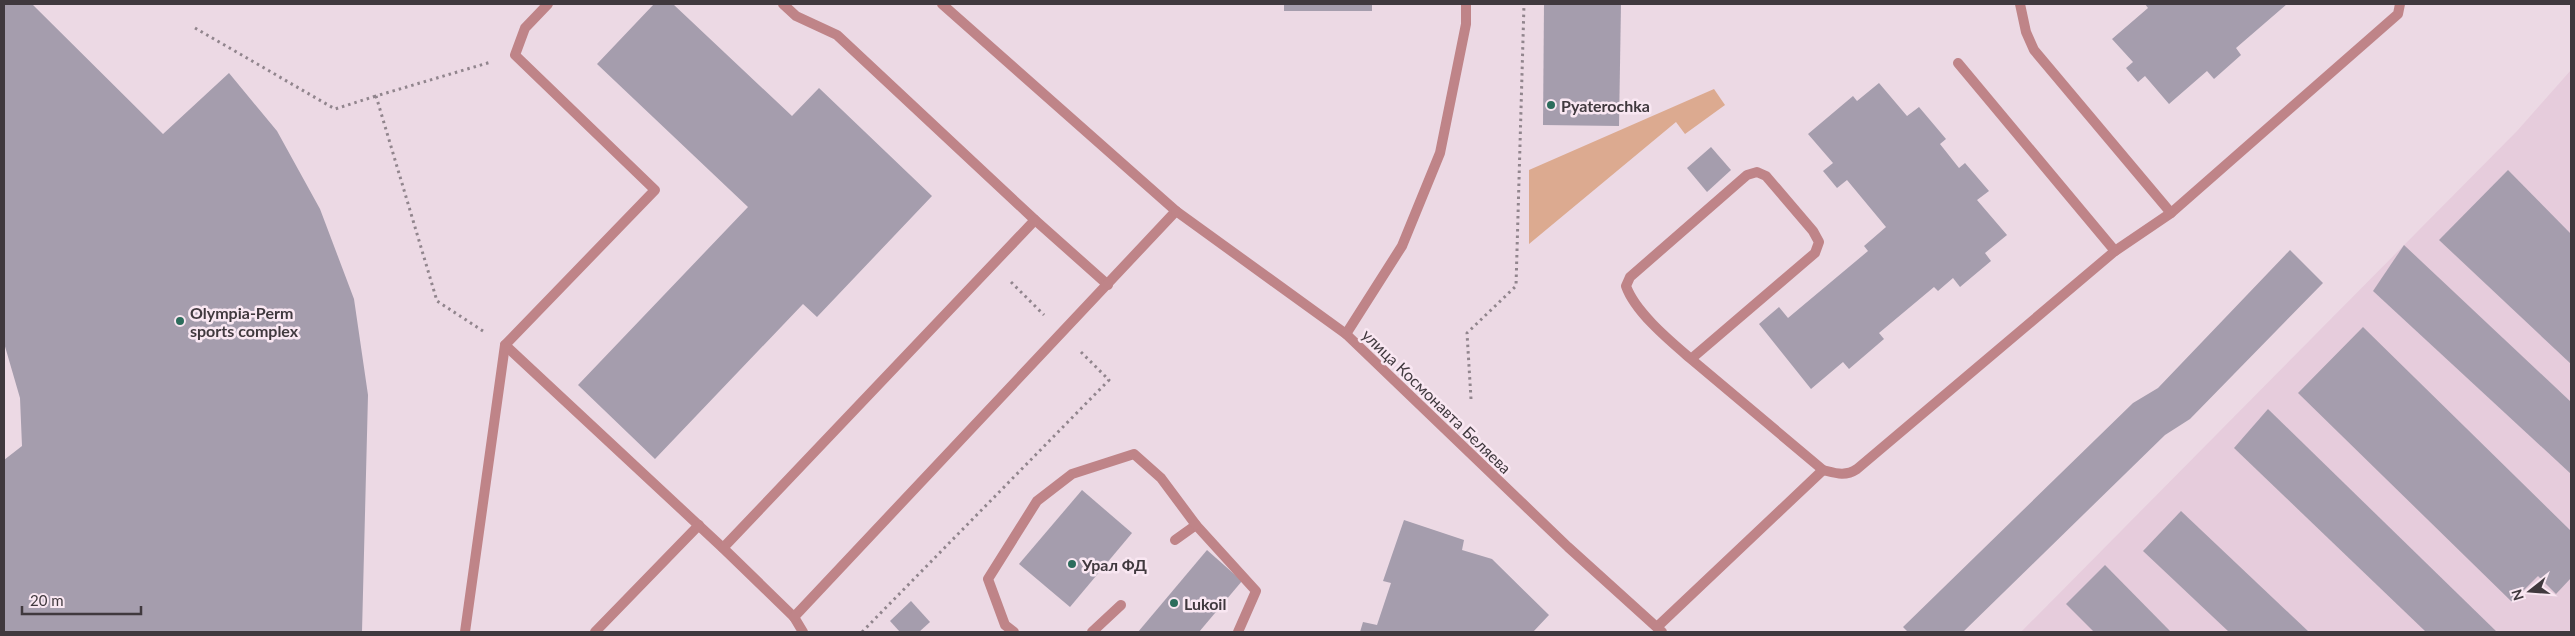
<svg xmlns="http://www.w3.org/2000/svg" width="2575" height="636" font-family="Lato,sans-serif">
<rect width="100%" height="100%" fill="#ecd9e4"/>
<!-- built -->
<polygon fill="#e6ccdc" points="2571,70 2571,632 2021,632 2517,131"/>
<!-- green -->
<polygon fill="#dcaa90" points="1714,89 1725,105 1685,134 1676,122 1529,244 1529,170"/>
<!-- building -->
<g fill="#a59dad">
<polygon points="4,4 32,4 163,134 229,73 277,131 320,209 354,299 368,395 362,632 4,632 4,460 22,446 20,398 4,343"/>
<polygon points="654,4 673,4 792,116 819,88 932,196 817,317 803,304 655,459 578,385 748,207 597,64"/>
<rect x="1284" y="4" width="88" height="7"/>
<polygon points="1544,4 1621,4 1619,126 1543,125"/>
<polygon points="2145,4 2287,4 2236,48 2241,55 2214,79 2207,71 2169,104 2145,76 2138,82 2126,68 2133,62 2112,39 2148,8"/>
<polygon points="1879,83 1907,116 1919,107 1946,139 1940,144 1959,168 1965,163 1989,191 1977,200 2007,235 1985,253 1991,261 1960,287 1953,278 1938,291 1934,287 1879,333 1884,339 1849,369 1843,362 1811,389 1759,324 1779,307 1788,318 1868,251 1864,246 1886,227 1847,180 1837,188 1823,171 1833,163 1808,134 1853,96 1857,101"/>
<polygon points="1711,147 1731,170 1707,192 1687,168"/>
<polygon points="2508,170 2571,234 2571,364 2439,240"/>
<polygon points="2404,245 2571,402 2571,474 2373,291"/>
<polygon points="2290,250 2323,283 2190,419 2165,435 1963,632 1908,632 1903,627 2133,403 2158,388"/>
<polygon points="2363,327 2571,531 2571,578 2556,594 2538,576 2512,602 2298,393"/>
<polygon points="2268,409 2497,632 2426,632 2234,448"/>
<polygon points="1082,490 1132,533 1070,607 1019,564"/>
<polygon points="2181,511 2309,632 2229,632 2143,551"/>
<polygon points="1404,520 1464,540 1462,550 1492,559 1549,615 1533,632 1360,632 1363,622 1377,625 1391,583 1383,581"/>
<polygon points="1207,550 1242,581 1199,632 1138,632"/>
<polygon points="2105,565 2171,632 2094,632 2066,604"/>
<polygon points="911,601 930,622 919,632 900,632 890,621"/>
</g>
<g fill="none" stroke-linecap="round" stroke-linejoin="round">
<!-- path -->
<g stroke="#91858d" stroke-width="3" stroke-dasharray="2.5 4" stroke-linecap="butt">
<polyline points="195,28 335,109 376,96"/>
<polyline points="1011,282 1044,315"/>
<polyline points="483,331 437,301 376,96 491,62"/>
<polyline points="1471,399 1467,333 1516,286 1524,4"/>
<polyline points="862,632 1109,380 1080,351"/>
</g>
<!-- lane -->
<g stroke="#bf8488" stroke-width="10">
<polyline points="783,4 796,16 837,35 1035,220 1108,285"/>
<polyline points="2020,4 2026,32 2034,50 2171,213"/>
<polyline points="2115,251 2171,213 2398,14 2400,4"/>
<polyline points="505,345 723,548 794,617 803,632"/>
<path d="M1691,359C1670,341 1635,312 1626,286L1630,277L1747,175L1757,172L1766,176L1813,231L1819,242L1815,253L1691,359L1823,470"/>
<polyline points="1175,540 1196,525 1256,591 1238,632"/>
<polyline points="723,548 1035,220"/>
<polyline points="794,617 1176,211 942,4"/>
<path d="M1657,627L1823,470C1835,473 1845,477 1857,469L2115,251L1958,63"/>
<polyline points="465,632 505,345 655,190 515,55 525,28 548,4"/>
<polyline points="595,632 699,525"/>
<polyline points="1014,632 1005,625 988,579 1037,501 1072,474 1134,454 1161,478 1196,525"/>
<polyline points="1092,632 1121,605"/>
</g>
<!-- street -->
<g stroke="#bf8488" stroke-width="10">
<polyline points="1176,211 1346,334 1568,547 1662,632"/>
<polyline points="1346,334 1402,246 1440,153 1466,24 1466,4"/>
</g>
</g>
<!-- markers -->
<g fill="#2c6d5c" stroke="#f9e7f2" stroke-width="2">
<circle cx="1551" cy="105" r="5"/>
<circle cx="180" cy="321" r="5"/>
<circle cx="1072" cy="564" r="5"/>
<circle cx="1174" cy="603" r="5"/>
</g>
<g text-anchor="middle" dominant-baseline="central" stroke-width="5" stroke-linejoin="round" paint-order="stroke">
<!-- poi labels -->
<g font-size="16" font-weight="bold" fill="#40393e" stroke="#f9e7f2" text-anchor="start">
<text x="1561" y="105">Pyaterochka</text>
<text x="190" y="312">Olympia-Perm<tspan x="190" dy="18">sports complex</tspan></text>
<text x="1082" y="564">Урал ФД</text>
<text x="1184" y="603">Lukoil</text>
</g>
<!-- street labels -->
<g font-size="16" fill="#40393e" stroke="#f9e7f2">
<text transform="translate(1437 401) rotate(44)">улица Космонавта Беляева</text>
</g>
</g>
<!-- border -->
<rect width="2575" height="636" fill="none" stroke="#40393e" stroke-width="10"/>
<!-- north arrow -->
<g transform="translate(2530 591) rotate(253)" stroke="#f9e7f2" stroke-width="4" paint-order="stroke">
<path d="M0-4L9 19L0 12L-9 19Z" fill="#40393e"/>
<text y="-8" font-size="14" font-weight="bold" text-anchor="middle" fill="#40393e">N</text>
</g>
<!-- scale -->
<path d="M22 606v8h119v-8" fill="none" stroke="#40393e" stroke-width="2.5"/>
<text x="30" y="606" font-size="15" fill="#40393e" stroke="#f9e7f2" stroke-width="4" paint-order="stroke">20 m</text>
</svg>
